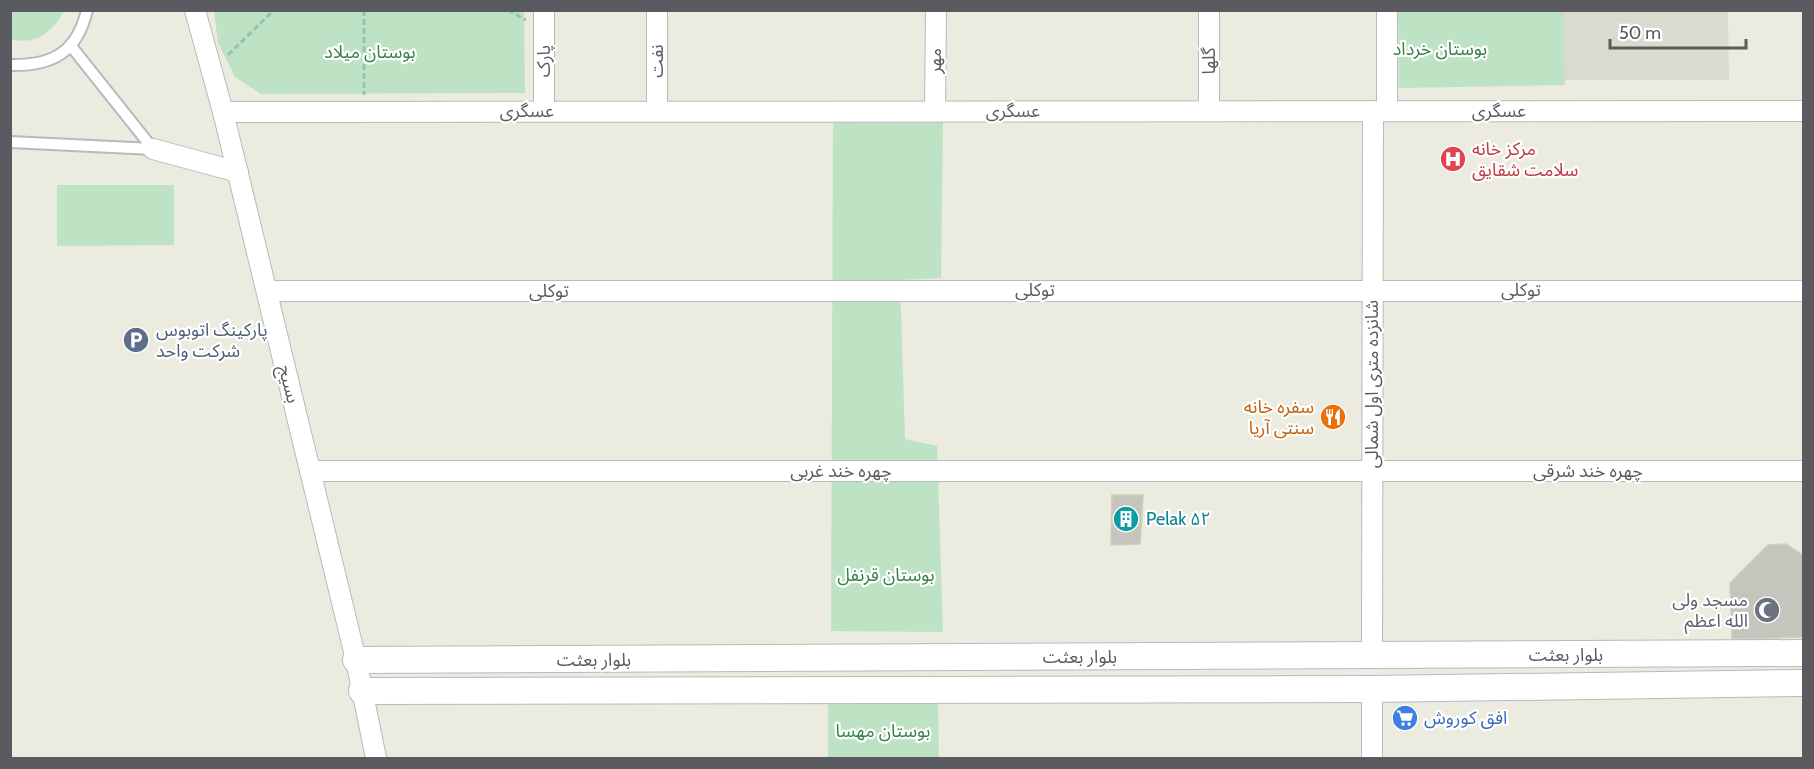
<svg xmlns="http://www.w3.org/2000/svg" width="1814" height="769" font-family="Cabin,'Noto Sans Arabic',sans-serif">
<rect width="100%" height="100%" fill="#ebebe0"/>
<!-- education -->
<polygon fill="#dbdace" points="1564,11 1728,11 1729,80 1565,80"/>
<!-- green -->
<g fill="#bde2c4">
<path d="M10,11L11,10L64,11C53,31 36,46 11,39Z"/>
<polygon points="214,11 524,11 525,93 261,94 235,77 218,43"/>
<polygon points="1398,11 1564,11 1565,85 1399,88"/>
<polygon points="833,122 943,122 941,278 900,280 905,439 937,446 943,632 831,631"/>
<polygon points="57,185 174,185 174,245 57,246"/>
<polygon points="828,703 938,703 939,758 828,758"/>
</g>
<!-- building -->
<g fill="#c6c5bd" stroke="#cfcdbf" stroke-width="1.5">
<polygon points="1112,495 1143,495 1140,544 1111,545"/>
<polygon points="1786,544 1804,556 1804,637 1732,639 1730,583 1768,545"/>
</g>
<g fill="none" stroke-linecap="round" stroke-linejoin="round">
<!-- service casing -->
<g stroke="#b8b9be" stroke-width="14">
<g id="service">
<polyline points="71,46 153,149"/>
<path d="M10,65C52,66 77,53 87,10"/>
<polyline points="10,142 153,149"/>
</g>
</g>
<!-- minor casing -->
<g stroke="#b8b9be" stroke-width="22">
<g id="minor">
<polyline points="195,10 223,112 356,660 376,758"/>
<polyline points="1209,10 1209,111"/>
<polyline points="544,111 544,10"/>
<polyline points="657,111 657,10"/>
<polyline points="935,111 936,10"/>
<polyline points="1387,111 1387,10"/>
<polyline points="223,112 1804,111"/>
<polyline points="153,149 238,172"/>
<polyline points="267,291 1804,291"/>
<polyline points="310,471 1804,471"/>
<polyline points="1372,656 1373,111"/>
<polyline points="1372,758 1372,689"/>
</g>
</g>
<!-- tertiary casing -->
<g stroke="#b8b9be" stroke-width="28">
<g id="tertiary">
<polyline points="356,660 1804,653"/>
<polyline points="362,691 1372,689 1804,683"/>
</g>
</g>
<!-- path -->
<g stroke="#97c3ac" stroke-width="3" stroke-dasharray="6 3" stroke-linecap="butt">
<polyline points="364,10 364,95"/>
<polyline points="508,10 526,20"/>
<polyline points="228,55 274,10"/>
</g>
<!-- service -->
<use href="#service" stroke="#fff" stroke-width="10"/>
<!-- minor -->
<use href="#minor" stroke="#fff" stroke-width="20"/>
<!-- tertiary -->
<use href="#tertiary" stroke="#fff" stroke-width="26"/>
</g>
<!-- icons -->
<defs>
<g id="hospital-disc" transform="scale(1.35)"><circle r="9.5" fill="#e0444e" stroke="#fff"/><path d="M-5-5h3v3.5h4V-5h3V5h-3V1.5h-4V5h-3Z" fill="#fff"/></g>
<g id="parking-disc" transform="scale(1.35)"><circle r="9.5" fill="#5c6f8a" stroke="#fff"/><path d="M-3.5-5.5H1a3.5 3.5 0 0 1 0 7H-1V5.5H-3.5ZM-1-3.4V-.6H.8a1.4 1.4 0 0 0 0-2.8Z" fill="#fff"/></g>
<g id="restaurant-disc" transform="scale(1.35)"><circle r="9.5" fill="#e8710a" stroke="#fff"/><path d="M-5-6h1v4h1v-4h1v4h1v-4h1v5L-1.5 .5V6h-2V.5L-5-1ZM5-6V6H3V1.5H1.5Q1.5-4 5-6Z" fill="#fff"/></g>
<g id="building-disc" transform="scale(1.35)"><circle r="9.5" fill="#0f9aa8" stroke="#fff"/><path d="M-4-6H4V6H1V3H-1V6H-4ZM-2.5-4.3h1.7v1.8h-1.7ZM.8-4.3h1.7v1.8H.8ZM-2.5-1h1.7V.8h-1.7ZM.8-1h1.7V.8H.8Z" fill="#fff"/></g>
<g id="mosque-disc" transform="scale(1.35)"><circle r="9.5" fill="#6b7280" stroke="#fff"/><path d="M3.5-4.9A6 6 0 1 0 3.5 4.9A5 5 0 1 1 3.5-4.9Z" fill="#fff"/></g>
<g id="supermarket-disc" transform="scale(1.35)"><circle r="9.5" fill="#3f7fe0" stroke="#fff"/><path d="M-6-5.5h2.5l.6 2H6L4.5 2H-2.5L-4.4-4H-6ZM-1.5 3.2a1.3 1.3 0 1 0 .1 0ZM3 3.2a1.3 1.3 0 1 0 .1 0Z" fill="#fff"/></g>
</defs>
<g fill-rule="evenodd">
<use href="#hospital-disc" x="1453" y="159"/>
<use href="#parking-disc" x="136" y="340"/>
<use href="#restaurant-disc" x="1333" y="417"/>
<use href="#building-disc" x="1126" y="519"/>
<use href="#mosque-disc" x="1767" y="610"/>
<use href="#supermarket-disc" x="1405" y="718"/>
</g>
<g text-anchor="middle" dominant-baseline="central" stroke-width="4.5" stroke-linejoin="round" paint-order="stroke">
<!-- park labels -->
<g font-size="18" fill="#378149" stroke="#fff">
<text x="1440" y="49">بوستان خرداد</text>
<text x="370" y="52">بوستان میلاد</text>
<text x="886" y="575">بوستان قرنفل</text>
<text x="883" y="731">بوستان مهسا</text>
</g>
<!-- street labels -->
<g font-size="18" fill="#595b60" stroke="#fff">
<text transform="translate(544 61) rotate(-90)">پارک</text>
<text transform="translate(657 61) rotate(-90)">نفت</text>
<text transform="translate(935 61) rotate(-90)">مهر</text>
<text transform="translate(1209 61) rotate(-90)">گلها</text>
<text x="527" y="111">عسگری</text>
<text x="1013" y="111">عسگری</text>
<text x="1499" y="111">عسگری</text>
<text x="1035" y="290">توکلی</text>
<text x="1521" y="290">توکلی</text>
<text x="549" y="291">توکلی</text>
<text transform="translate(289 384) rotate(76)">بسیج</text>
<text transform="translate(1372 384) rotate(-90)">شانزده متری اول شمالی</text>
<text x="841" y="471">چهره خند غربی</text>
<text x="1588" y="471">چهره خند شرقی</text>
<text x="1566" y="655">بلوار بعثت</text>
<text x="1080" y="657">بلوار بعثت</text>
<text x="594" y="660">بلوار بعثت</text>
</g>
<!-- health labels -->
<g font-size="18" fill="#be3a42" stroke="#fff" text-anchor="start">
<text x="1472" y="149">مرکز خانه<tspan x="1472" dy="21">سلامت شقایق</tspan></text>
</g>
<!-- service labels -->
<g font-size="18" fill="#4e5e75" stroke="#fff" text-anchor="start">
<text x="156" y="330">پارکینگ اتوبوس<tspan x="156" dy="21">شرکت واحد</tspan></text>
</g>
<!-- food labels -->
<g font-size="18" fill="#c56008" stroke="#fff" text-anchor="end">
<text x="1314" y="407">سفره خانه<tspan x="1314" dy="21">سنتی آریا</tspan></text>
</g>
<!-- culture labels -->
<g font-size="18" fill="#0d838f" stroke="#fff" text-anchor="start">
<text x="1146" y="519">Pelak ۵۲</text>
</g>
<!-- worship labels -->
<g font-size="18" fill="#5b616d" stroke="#fff" text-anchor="end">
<text x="1748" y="600">مسجد ولی<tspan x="1748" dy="21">الله اعظم</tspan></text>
</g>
<!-- shop labels -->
<g font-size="18" fill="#366cbe" stroke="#fff" text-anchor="start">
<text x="1424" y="718">افق کوروش</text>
</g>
</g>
<!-- border -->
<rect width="1814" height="769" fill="none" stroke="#595b60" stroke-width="24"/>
<!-- scale -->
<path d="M1610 39v9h136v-9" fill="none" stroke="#595b60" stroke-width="3"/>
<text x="1619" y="39" font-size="18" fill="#595b60" stroke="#ffffff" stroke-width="4.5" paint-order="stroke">50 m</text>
</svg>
